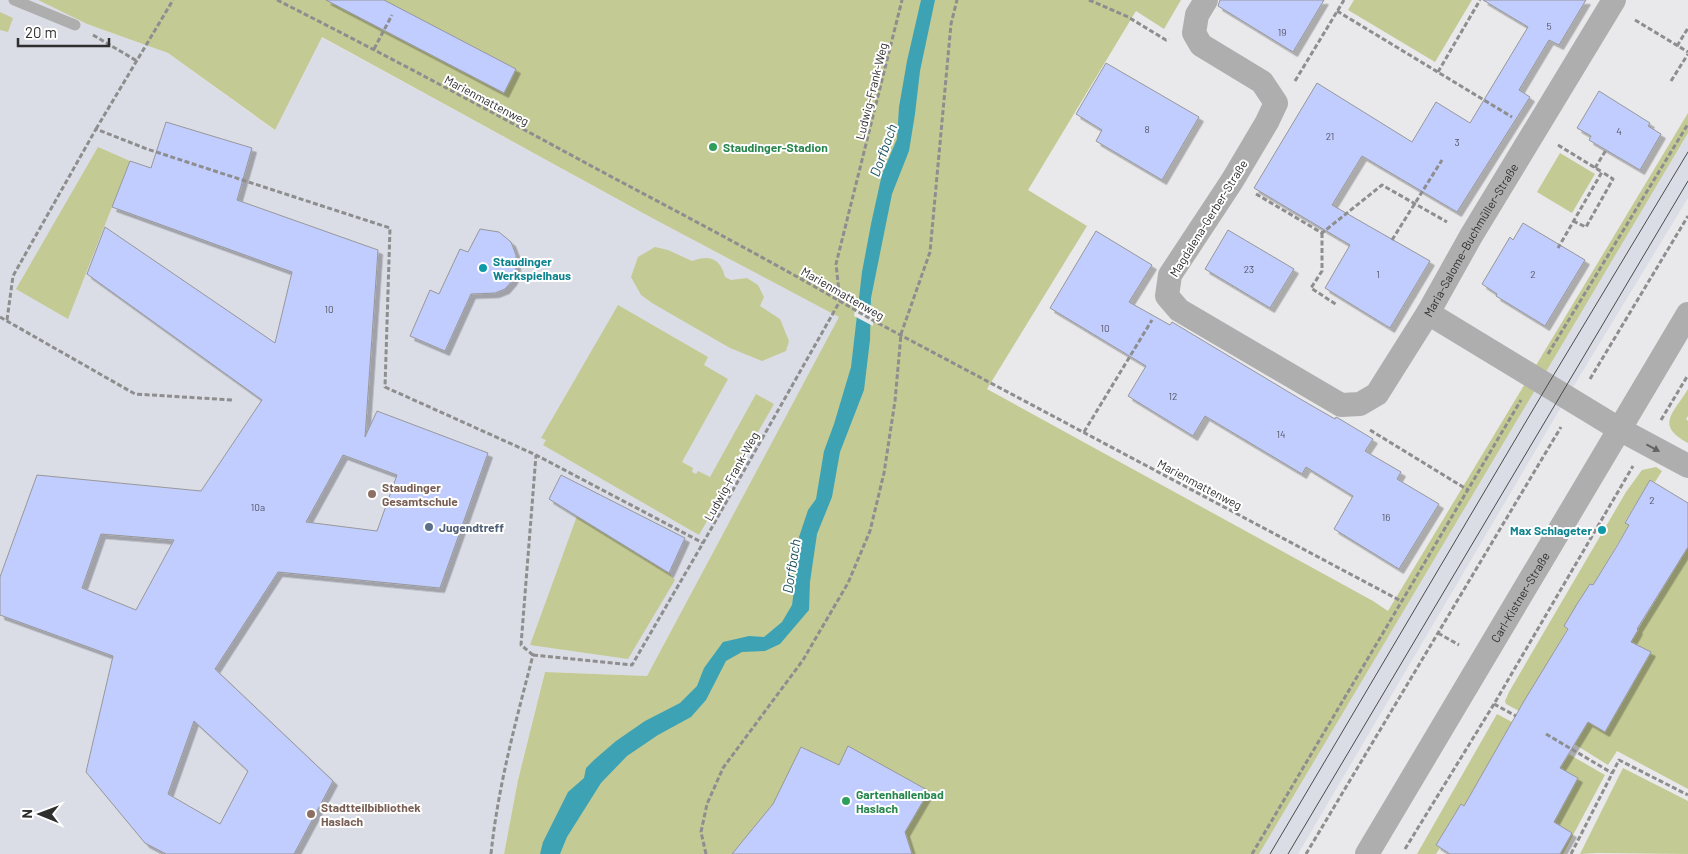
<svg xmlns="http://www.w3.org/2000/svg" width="1688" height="854" font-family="Barlow,sans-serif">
<defs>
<filter id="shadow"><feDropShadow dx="4.5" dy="4.5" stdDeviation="0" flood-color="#0004"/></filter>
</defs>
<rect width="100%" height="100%" fill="#e9e9eb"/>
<!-- built -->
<g fill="#dbdde6">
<polygon points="0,0 38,0 87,24 168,53 274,130 321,37 652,218 840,317 647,676 545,672 518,780 504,854 0,854"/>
<polygon points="1688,133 1688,198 1567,397 1298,854 1259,854"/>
</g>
<!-- green -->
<g fill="#c4ca94">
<polygon points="38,0 1181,0 1164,29 1136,11 1028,190 1087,226 987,389 1373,601 1388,611 1688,113 1688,133 1259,854 504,854 518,780 545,672 647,676 839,317 652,218 322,37 275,130 168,53 87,24"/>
<polygon points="1354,0 1472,0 1435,62 1348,10"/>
<polygon points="0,12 13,18 8,32 0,30"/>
<polygon points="98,147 130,161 68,319 16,289"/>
<polygon points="1560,153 1595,174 1572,213 1537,192"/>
<path d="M655,247L668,250L692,261C710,254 721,259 725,277L731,280L747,278L758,285L764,297L760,306L780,319L789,341L786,351L762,361L730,348L652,303L641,295L631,277L638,257Z"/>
<polygon points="618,305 708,357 704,365 728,379 682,462 693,468 692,472 696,474 698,471 710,477 756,394 774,404 699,535 543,445 546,440 541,438"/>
<path d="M1688,389V416L1686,419L1688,421V443C1655,425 1673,414 1688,389Z"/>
<polygon points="1656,467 1662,471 1655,482 1650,480 1625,522 1629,525 1593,585 1590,584 1564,626 1568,628 1519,711 1506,704 1505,701 1509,692 1626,492 1642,470"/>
<polygon points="577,516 669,573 675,580 628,659 530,645"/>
<polygon points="1688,547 1688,789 1617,751 1608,765 1563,737 1620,659"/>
<polygon points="1497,714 1512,722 1464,806 1461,804 1436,845 1440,848 1436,854 1417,854"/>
<polygon points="1558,748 1605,775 1563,854 1506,854"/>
<polygon points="1623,768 1688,801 1688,854 1597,853 1580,854"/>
</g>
<!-- water -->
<polygon fill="#3da3b4" points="921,0 935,0 920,71 915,114 909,151 892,194 871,298 870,340 864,390 840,452 832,497 817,534 810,582 809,610 780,644 765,651 742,652 726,661 706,700 691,717 658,735 627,756 601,783 567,837 560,854 540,854 543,842 568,792 584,778 586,768 594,760 616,741 645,721 680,703 697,686 704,668 723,642 749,636 764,637 782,622 792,605 796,576 799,537 808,510 816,499 824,451 834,424 851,367 862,272 871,224 882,174 897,139 899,107 907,61"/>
<!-- pier -->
<polygon fill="#e9e9eb" points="856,305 873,315 873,326 854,316"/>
<!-- building -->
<g fill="#c1ccff" stroke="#979899" fill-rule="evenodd" filter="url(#shadow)">
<polygon points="326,0 384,0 516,69 504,93"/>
<polygon points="1220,0 1324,0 1293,52 1218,6"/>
<polygon points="1483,0 1586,0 1559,45 1549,40 1519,90 1530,97 1457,212 1362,156 1332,205 1430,261 1390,328 1325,288 1350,245 1254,188 1317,83 1412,142 1436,102 1470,123 1528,27"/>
<polygon points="1106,63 1199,117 1162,180 1096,141 1102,130 1076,114"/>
<polygon points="1599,91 1650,123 1648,126 1661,134 1640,170 1589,140 1591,136 1577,128"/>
<path d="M166,122L252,148L237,200L378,250L365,437L377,411L488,453L440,588L278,572L215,669L333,781L294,854H166L145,843L86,772L113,656L0,615V577L37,475L201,491L262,400L87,274L105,227L275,343L292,272L112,207L130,161L151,168ZM343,455L397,475L377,531L306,522ZM101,534L174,540L136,610L82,588ZM194,721L248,771L220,824L168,794Z"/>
<polygon points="1523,223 1585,260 1545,326 1496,296 1497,294 1482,284 1510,237 1513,240"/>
<polygon points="480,229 499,232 511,242 516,255 516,273 512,281 505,289 495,293 471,294 445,351 410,336 430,290 439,294 460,249 468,252"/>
<polygon points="1228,230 1294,269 1270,308 1205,269"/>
<polygon points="1096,231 1152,265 1129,302 1170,325 1172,322 1302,400 1335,419 1336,417 1338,418 1373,439 1365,451 1401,472 1397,479 1439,504 1399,569 1334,529 1353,496 1306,467 1302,474 1205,416 1193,436 1128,396 1146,366 1050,308"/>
<polygon points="561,475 685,538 669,573 549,499"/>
<polygon points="1650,480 1688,503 1688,547 1637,629 1638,630 1631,642 1651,652 1605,732 1588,722 1560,768 1578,778 1554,822 1572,833 1560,854 1450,854 1436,845 1461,804 1464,806 1524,701 1568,629 1564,626 1577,604 1590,584 1593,585 1617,546 1629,525 1625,523"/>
<polygon points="848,746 929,791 905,832 912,854 732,854 773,804 801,747 839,765"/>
</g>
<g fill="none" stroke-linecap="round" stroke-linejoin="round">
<!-- path -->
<g stroke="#8e8e8f" stroke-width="3" stroke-dasharray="5 2.5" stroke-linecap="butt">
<path d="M277,0C384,54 490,111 595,168C689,218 783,267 874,321L1401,601"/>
<polyline points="1089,0 1128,17 1166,40 1169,39"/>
<polyline points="1337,11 1512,117"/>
<polyline points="1635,20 1688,52"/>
<polyline points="93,35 137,61"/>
<polyline points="1677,46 1688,28"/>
<polyline points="374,49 392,15"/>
<polyline points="1438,72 1480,0"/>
<polyline points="1295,81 1344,0"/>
<polyline points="1671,81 1688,54"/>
<polyline points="96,129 173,0"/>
<polyline points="1558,145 1602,172 1558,248"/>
<polyline points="1595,168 1606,150"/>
<polyline points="1256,194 1322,233 1382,185 1447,222"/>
<polyline points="1573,221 1586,227 1613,179 1602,172"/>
<polyline points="1322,233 1322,271 1311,288 1337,305"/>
<polyline points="1392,240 1442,160"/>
<polyline points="0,317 135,394 232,400"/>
<polyline points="7,320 13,276 96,129 147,149 390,228 385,387 536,455 703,543"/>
<polyline points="1548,354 1688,124"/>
<polyline points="1590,379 1688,216"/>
<polyline points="1661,420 1688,375"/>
<polyline points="1370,430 1468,490"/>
<polyline points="1084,432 1152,320"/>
<polyline points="1438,633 1459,645"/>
<polyline points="533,655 632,665 703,543 840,301 836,264 902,0"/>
<polyline points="533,655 521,645 536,455"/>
<polyline points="1494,704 1516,716"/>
<polyline points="1546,734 1612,773"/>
<polyline points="1405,849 1494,704 1633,466"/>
<path d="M491,854C498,786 516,721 533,655"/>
<polyline points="706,854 701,832 707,804 723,768 803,660 848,583 870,531 884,473 895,401 901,334 930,252 951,24 957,0"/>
<polyline points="1252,854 1521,400"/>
<polyline points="1306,854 1561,427"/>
<polyline points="1571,854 1619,760 1688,795"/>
</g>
<!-- lane -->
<polyline stroke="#afaeae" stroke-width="11" points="14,0 75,25"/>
<!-- street -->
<g stroke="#afaeae" stroke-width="24">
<path id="s1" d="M1206,0L1197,15L1194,33L1201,45L1262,82L1276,103L1267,122L1232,181L1170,275L1167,296L1179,310L1341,405L1360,404L1377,394L1428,313L1471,236L1614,0"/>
<polyline points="1428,313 1619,429 1688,466"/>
<path id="s2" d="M1367,854L1688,314"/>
</g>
<!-- tram -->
<g stroke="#4a4a4a" stroke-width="1">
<polyline points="1270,854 1547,386 1688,152"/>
<polyline points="1288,854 1688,181"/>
</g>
</g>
<!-- one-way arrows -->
<defs><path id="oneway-solid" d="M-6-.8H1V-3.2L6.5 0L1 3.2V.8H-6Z" transform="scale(1.25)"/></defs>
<use fill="#626262" href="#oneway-solid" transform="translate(1653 448) rotate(28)"/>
<!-- markers -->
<g fill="#2e9e5b" stroke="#fff" stroke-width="2">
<circle cx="713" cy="147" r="5"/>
<circle cx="846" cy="801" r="5"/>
</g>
<g fill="#0f9aa8" stroke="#fff" stroke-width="2">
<circle cx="483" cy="268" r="5"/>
<circle cx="1602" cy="530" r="5"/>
</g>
<g fill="#8d6e63" stroke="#fff" stroke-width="2">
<circle cx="372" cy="494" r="5"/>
<circle cx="311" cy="814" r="5"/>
</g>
<circle fill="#5c6f8a" stroke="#fff" stroke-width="2" cx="429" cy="527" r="5"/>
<g text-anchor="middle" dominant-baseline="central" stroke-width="4" stroke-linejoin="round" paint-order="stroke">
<!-- number labels -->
<g font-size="10" fill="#545663">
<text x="1549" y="26">5</text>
<text x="1282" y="32">19</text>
<text x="1147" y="129">8</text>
<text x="1619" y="131">4</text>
<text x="1330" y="136">21</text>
<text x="1457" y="142">3</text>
<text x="1249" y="269">23</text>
<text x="1378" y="274">1</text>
<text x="1533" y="274">2</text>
<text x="329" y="309">10</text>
<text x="1105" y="328">10</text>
<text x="1173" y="396">12</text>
<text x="1281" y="434">14</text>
<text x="1652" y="500">2</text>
<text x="258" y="507">10a</text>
<text x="1386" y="517">16</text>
</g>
<!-- street labels -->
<g font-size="12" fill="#2f2f2f" stroke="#fff">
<text transform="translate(871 91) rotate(-76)">Ludwig-Frank-Weg</text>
<text transform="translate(487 100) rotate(28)">Marienmattenweg</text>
<text transform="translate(1208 218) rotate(-58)">Magdalena-Gerber-Straße</text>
<text stroke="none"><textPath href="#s1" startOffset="795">Maria-Salome-Buchmüller-Straße</textPath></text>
<text transform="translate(843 293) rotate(30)">Marienmattenweg</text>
<text transform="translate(731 476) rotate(-61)">Ludwig-Frank-Weg</text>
<text transform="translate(1200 484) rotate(28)">Marienmattenweg</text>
<text stroke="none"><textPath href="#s2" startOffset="299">Carl-Kistner-Straße</textPath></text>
</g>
<!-- leisure labels -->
<g font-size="12" font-weight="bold" fill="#27864d" stroke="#fff" text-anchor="start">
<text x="723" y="147">Staudinger-Stadion</text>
<text x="856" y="794">Gartenhallenbad<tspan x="856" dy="14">Haslach</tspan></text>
</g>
<!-- culture labels -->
<g font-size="12" font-weight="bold" fill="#0d838f" stroke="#fff" text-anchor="start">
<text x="493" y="261">Staudinger<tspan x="493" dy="14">Werkspielhaus</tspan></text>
<text x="1592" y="530" text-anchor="end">Max Schlageter</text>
</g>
<!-- education labels -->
<g font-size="12" font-weight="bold" fill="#785e54" stroke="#fff" text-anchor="start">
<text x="382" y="487">Staudinger<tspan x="382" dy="14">Gesamtschule</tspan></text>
<text x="321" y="807">Stadtteilbibliothek<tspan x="321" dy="14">Haslach</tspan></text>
</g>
<!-- service labels -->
<g font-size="12" font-weight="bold" fill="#4e5e75" stroke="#fff" text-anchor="start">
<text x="439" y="527">Jugendtreff</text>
</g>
<!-- water labels -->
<g font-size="14" font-style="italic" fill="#1d565f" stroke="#fff">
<text transform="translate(883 150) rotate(-70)">Dorfbach</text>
<text transform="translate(791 566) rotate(-81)">Dorfbach</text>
</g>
</g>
<!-- north arrow -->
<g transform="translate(40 814) rotate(271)" stroke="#ffffff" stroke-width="4" paint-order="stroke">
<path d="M0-4L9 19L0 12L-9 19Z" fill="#2f2f2f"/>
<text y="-8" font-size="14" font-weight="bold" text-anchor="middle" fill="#2f2f2f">N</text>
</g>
<!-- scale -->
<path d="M18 38v8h91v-8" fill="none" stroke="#2f2f2f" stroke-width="2.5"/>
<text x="25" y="38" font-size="15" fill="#2f2f2f" stroke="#ffffff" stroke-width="4" paint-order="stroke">20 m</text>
</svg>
